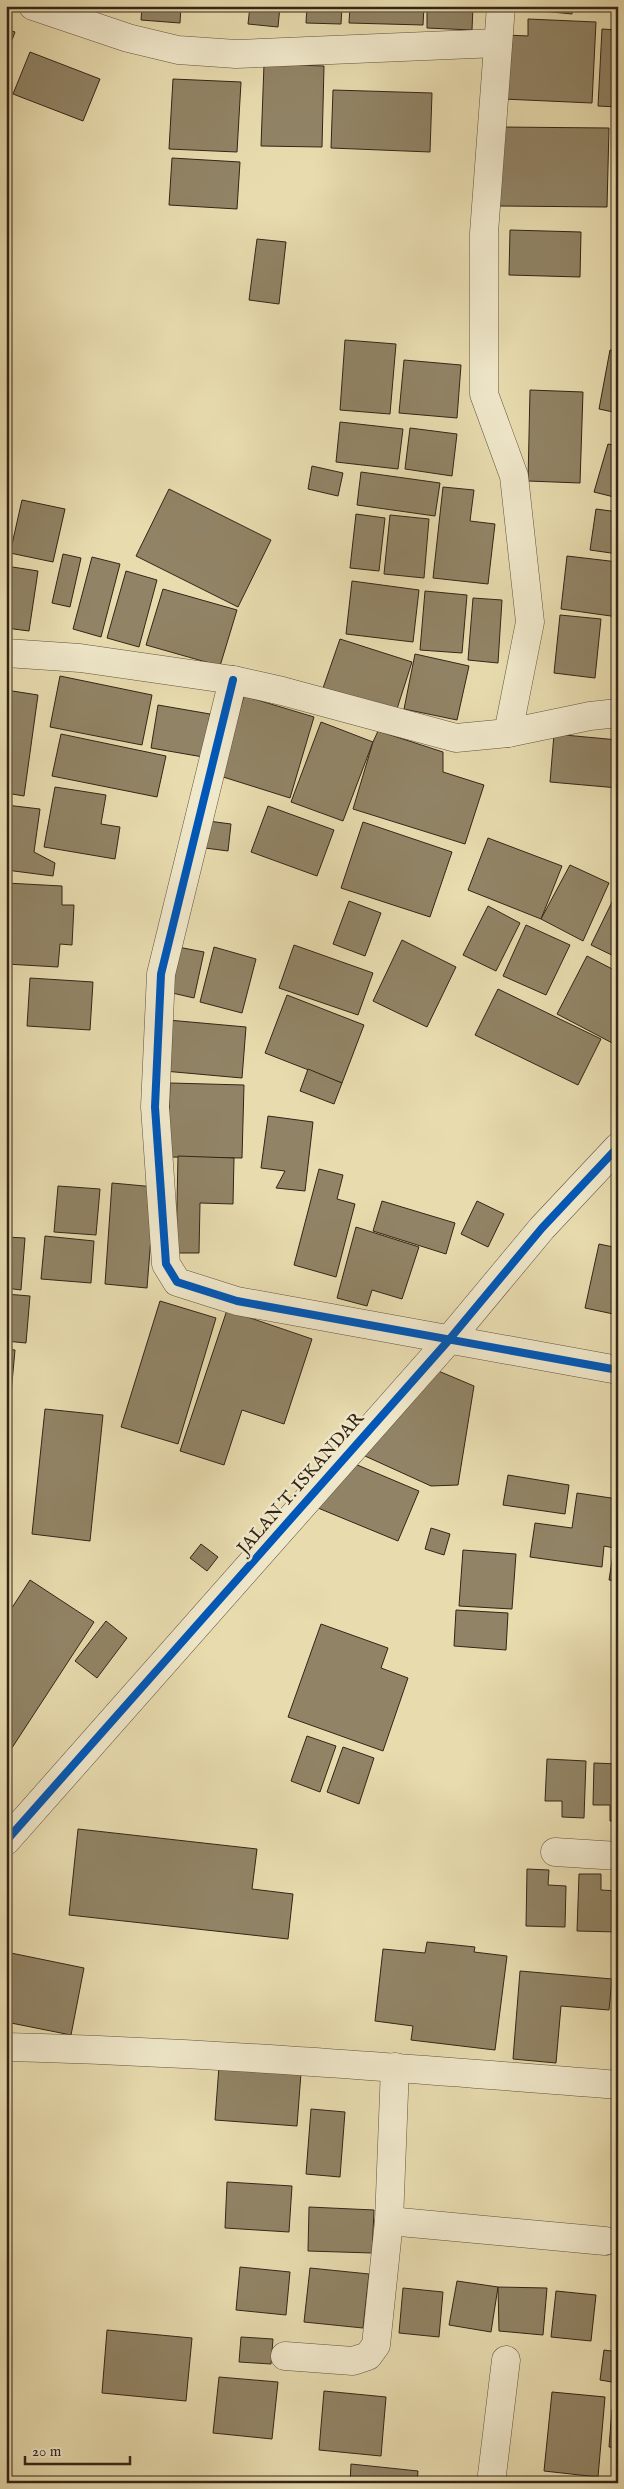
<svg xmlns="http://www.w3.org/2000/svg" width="624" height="2489" font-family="'IM FELL English',serif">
<rect width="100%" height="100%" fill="#e8dcaf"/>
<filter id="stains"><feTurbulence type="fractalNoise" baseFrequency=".004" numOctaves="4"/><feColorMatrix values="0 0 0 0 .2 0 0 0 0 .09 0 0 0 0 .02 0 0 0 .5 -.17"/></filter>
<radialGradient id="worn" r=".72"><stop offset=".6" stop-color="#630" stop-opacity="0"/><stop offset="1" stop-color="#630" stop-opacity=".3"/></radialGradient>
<!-- building -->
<g fill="#918466" stroke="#332517">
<polygon points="142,6 181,6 180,23 141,20"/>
<polygon points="250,6 280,6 278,27 248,24"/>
<polygon points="307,6 342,6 341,24 306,23"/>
<polygon points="350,6 424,6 423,25 349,23"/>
<polygon points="427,6 473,6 472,30 427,28"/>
<polygon points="543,6 573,6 572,14 542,11"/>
<polygon points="528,19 596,22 592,103 503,99 506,35 528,36"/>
<polygon points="6,29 15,32 6,56"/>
<polygon points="602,29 618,30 618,107 598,106"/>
<polygon points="30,52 100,79 83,121 13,94"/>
<polygon points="264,64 324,66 322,147 261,146"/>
<polygon points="173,79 241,82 237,152 169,149"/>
<polygon points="333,90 432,93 430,152 331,148"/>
<polygon points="500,127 609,128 607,207 499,206"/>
<polygon points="172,158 240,162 237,209 169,205"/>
<polygon points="510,230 581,232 580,277 509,275"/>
<polygon points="257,239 286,242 279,304 249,300"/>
<polygon points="345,340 396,344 390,414 340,410"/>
<polygon points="610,350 618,351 618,413 599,409"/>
<polygon points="404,360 461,365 457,418 399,413"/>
<polygon points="530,390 583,392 580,483 528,481"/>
<polygon points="340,422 403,429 398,469 336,462"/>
<polygon points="410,428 457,434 452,476 405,469"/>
<polygon points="608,444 618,446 618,498 594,492"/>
<polygon points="312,466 343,473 338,496 308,489"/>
<polygon points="361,472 440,483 435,516 357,505"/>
<polygon points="443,487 474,490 470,521 495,524 488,584 433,578"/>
<polygon points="169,489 271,540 238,607 136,556"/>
<polygon points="22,500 65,509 53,562 10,553"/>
<polygon points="596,509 618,512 618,554 590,550"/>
<polygon points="356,514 385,518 379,571 350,568"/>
<polygon points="390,515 429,519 424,578 384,574"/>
<polygon points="63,554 81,558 70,607 52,603"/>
<polygon points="567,556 618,562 618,617 561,609"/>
<polygon points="92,557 120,564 101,637 73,629"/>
<polygon points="6,566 38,571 29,631 6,628"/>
<polygon points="126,571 157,580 139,647 107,638"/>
<polygon points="352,581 419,590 413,642 346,634"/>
<polygon points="163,589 237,610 220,666 146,645"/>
<polygon points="425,591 467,595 462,653 420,650"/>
<polygon points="473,598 502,600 498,663 468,660"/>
<polygon points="560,615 601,619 595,678 554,673"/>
<polygon points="340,639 412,662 395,715 322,691"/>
<polygon points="415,654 469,666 457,720 404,709"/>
<polygon points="60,676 152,695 142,745 50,727"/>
<polygon points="6,690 38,695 24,796 6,793"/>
<polygon points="244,696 314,717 290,798 220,776"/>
<polygon points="158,705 210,714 203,757 151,748"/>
<polygon points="321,722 373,742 343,821 291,802"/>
<polygon points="378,731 443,752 443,772 484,785 465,844 353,809 373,742"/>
<polygon points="61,734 166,756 157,797 52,776"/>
<polygon points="554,734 618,740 618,788 550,782"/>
<polygon points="55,787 106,795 101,824 120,827 115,859 44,847"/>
<polygon points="6,805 40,809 34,852 55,863 53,876 6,870"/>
<polygon points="268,806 334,830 317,876 251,852"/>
<polygon points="208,821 231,824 228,851 205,848"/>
<polygon points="363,822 452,852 430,917 341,888"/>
<polygon points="488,838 562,866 541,919 468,890"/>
<polygon points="570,865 609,883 583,941 541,919"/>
<polygon points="6,883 62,886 62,905 74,905 72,945 60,944 58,967 6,964"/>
<polygon points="613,900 618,902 618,958 591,945"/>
<polygon points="349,901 381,913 365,956 333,944"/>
<polygon points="488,906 520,923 496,971 463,955"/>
<polygon points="526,925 570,945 546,995 503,976"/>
<polygon points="402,940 456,967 427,1027 373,1001"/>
<polygon points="294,945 373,973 358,1015 279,988"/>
<polygon points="178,947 204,952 194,998 168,992"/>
<polygon points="214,947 256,959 242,1013 200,1002"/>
<polygon points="587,956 618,972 618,1046 557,1014"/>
<polygon points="30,978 93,982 90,1030 27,1026"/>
<polygon points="498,989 601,1039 578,1085 475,1035"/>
<polygon points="287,995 364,1025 342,1083 265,1053"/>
<polygon points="168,1020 246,1027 242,1078 164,1071"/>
<polygon points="308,1069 342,1083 334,1104 300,1091"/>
<polygon points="170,1083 244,1085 242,1158 168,1157"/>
<polygon points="268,1116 313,1122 305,1191 276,1188 285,1171 261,1168"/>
<polygon points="178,1156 234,1158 233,1204 200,1203 199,1253 176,1253"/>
<polygon points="319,1169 343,1175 337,1199 355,1204 336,1277 294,1265"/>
<polygon points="112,1183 155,1187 147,1288 105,1284"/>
<polygon points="58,1186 100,1189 96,1235 54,1232"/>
<polygon points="382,1201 455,1223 446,1254 373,1231"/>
<polygon points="477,1201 504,1214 488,1247 461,1234"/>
<polygon points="356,1227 419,1247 402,1299 372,1290 367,1306 337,1298"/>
<polygon points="45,1236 94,1241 91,1283 41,1279"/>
<polygon points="6,1237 25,1238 21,1290 6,1288"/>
<polygon points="599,1244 618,1248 618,1315 585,1308"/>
<polygon points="6,1294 30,1296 26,1343 6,1341"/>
<polygon points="160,1301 216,1318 178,1444 121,1427"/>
<polygon points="227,1310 312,1339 284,1424 242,1410 224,1465 180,1451"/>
<polygon points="6,1349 15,1350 8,1427 6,1427"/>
<polygon points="436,1370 474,1386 458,1485 431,1486 365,1456"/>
<polygon points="45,1409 103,1415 90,1541 32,1534"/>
<polygon points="355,1464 419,1491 398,1541 318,1508"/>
<polygon points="508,1475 569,1485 565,1514 503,1505"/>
<polygon points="577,1493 618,1499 618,1581 609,1580 614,1548 604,1546 602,1567 530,1557 535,1523 572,1528"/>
<polygon points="431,1528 450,1534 444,1555 425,1549"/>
<polygon points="201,1544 218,1557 207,1571 190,1558"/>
<polygon points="463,1550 516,1554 512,1609 459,1606"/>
<polygon points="30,1580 94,1622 6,1757 6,1617"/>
<polygon points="456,1610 508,1613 506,1650 454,1646"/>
<polygon points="106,1621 127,1638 97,1678 75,1661"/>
<polygon points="321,1624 388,1648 381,1668 408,1678 383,1751 288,1717"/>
<polygon points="307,1736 336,1746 320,1792 291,1781"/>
<polygon points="343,1747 374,1758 359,1804 327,1792"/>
<polygon points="547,1759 586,1761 584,1818 562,1817 562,1801 545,1801"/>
<polygon points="594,1763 618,1764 618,1821 610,1821 610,1805 593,1805"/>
<polygon points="78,1829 257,1849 252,1889 293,1894 288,1939 69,1915"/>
<polygon points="527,1869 549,1870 548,1885 566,1886 565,1927 526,1926"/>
<polygon points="579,1874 601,1874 601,1890 618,1891 618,1932 577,1931"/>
<polygon points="427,1942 475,1947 474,1952 507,1956 495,2050 411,2040 413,2026 375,2021 383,1949 425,1953"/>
<polygon points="6,1952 84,1968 71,2035 6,2022"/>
<polygon points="520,1971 612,1979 609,2010 561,2006 556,2063 513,2059"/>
<polygon points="219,2066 301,2073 297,2126 215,2120"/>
<polygon points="311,2109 345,2112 340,2177 306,2174"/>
<polygon points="227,2182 292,2186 289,2232 225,2228"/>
<polygon points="309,2207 374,2210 372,2253 308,2251"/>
<polygon points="240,2267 290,2272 286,2315 236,2310"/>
<polygon points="310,2268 369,2274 363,2328 304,2322"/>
<polygon points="457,2281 498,2287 491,2332 449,2325"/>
<polygon points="498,2287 547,2288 543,2335 499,2331"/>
<polygon points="403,2288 443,2292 439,2337 399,2333"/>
<polygon points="556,2291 596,2295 591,2341 551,2337"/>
<polygon points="107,2330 192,2338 186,2401 102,2393"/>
<polygon points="241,2337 273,2339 271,2364 239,2362"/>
<polygon points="604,2350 618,2352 618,2383 600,2380"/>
<polygon points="219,2377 278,2382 272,2439 213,2433"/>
<polygon points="324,2391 386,2397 381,2456 319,2450"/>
<polygon points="552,2392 605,2397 598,2477 544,2471"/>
<polygon points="612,2409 618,2409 618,2448 609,2447"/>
<polygon points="617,2455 618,2483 614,2483"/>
<polygon points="351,2464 418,2471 417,2483 350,2483"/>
</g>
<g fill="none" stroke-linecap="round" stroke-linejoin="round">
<!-- minor casing -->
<g stroke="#60533d" stroke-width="29">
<g id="minor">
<polyline points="33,6 128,38 178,50 236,54 498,43"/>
<polyline points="501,6 484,233 484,394 514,476 530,622 508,733"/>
<polyline points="6,653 80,658 233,680 282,691 456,738 508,733 590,716 618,713"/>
<polyline points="233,680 161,974 155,1107 166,1264 177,1282 237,1301 618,1370"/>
<polyline points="555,1852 618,1856"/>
<path d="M6,2047C211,2052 414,2069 618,2085"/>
<polyline points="389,2221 605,2241"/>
<polyline points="285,2356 353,2361 368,2356 376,2345 389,2221 395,2067"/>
<polyline points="491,2483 506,2360"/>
</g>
</g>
<!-- tertiary casing -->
<g stroke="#60533d" stroke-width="29">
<polyline id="tertiary" points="6,1841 448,1341 542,1228 618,1147"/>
</g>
<!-- minor -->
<use href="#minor" stroke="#f0e8cb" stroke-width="28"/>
<!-- tertiary -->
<use href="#tertiary" stroke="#f0e8cb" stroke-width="28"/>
<!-- cycleway casing -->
<g stroke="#f0e8cb" stroke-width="11">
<g id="cycleway">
<polyline points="233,680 161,974 155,1107 166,1264 177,1282 237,1301 618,1370"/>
<polyline points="6,1841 448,1341 542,1228 618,1147"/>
</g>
</g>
<!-- cycleway -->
<use href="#cycleway" stroke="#0057b8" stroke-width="8"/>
</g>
<g text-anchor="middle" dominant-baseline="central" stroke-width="5" stroke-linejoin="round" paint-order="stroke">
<!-- street labels -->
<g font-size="18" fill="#332517" stroke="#f0e8cb">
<text transform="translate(301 1484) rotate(-49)">JALAN T. ISKANDAR</text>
</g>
</g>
<!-- margin -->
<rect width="624" height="2489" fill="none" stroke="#e8dcaf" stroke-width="25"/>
<rect x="8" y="8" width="609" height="2474" fill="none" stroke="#332517" stroke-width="2.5"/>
<rect x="12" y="12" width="599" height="2464" fill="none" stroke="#332517"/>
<!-- scale -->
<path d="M25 2456v8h105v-8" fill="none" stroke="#332517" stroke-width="2.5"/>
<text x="32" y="2456" font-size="15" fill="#332517" stroke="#f0e8cb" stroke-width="4" paint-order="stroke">20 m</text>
<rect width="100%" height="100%" filter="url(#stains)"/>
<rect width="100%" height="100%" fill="url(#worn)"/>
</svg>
